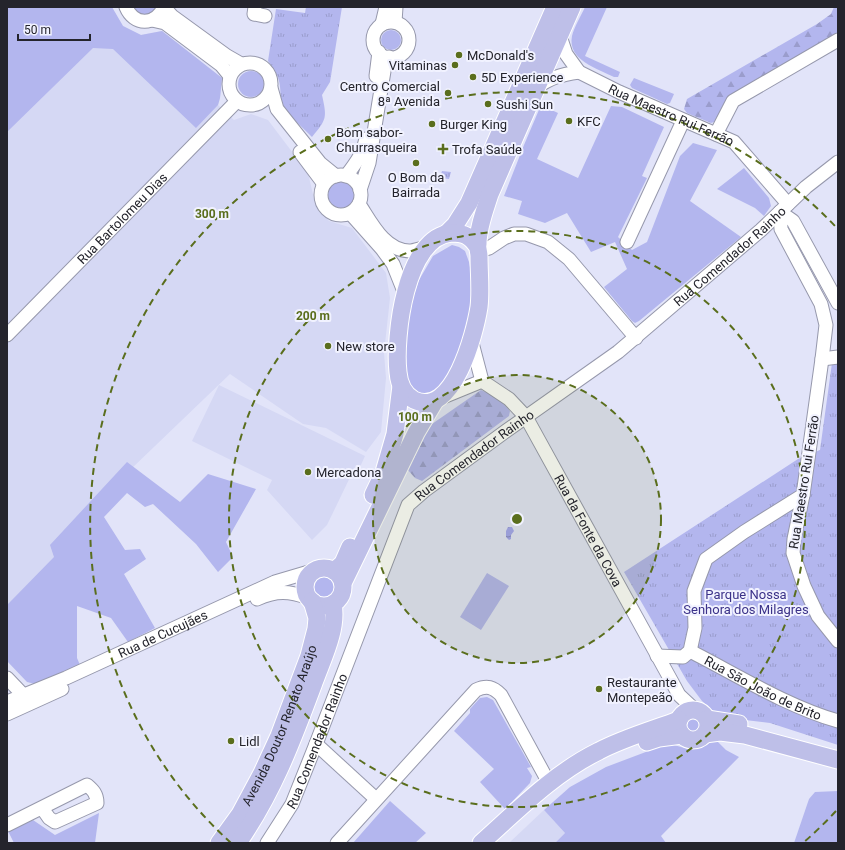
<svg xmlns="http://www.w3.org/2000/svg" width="845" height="850" font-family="Roboto,sans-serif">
<defs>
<pattern id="forest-firs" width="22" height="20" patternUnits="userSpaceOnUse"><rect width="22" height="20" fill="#b3b6ee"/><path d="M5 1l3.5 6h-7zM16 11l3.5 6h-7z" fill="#9a9ccc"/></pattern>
<pattern id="park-tufts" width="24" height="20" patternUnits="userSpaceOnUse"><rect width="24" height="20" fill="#b3b6ee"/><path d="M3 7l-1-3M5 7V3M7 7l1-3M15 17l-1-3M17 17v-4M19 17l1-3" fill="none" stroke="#9a9ccc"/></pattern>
<pattern id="water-waves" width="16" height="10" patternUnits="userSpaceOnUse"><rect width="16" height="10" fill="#a3a5f1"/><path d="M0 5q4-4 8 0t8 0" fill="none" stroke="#8586c3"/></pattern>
</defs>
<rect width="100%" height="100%" fill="#e2e4f9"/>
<!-- built -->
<g fill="#d5d8f4">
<polygon points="7,7 111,7 123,26 141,35 162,31 222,78 220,98 218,105 234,120 251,114 268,120 308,173 315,203 329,221 352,228 386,273 390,298 384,353 386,378 381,432 366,452 326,428 303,424 230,374 130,470 55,557 7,605"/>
<polygon points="219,385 365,456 360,467 356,465 327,525 312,540 267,490 272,480 192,441"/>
<polygon points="544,810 565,833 555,843 509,843"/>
</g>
<!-- grass -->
<g fill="#b3b6ee">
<polygon points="7,7 112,7 123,26 141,35 162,31 222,78 220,98 218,105 196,128 113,49 93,48 7,132"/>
<path d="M133,7H157C150,17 140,17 133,7Z"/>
<path d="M585,7H607L585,56L620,72L618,77H614C598,69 567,60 572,36C574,27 581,16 585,7Z"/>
<circle cx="391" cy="40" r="10"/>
<circle cx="251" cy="84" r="13"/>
<polygon points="634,78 674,94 670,103 667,104 632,88 630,85"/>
<polygon points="541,105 558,113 537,159 578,178 611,106 622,107 664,127 642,176 647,178 618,237 632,250 647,242 680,156 693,143 717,150 690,201 741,237 639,321 635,323 632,321 604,287 627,269 615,242 591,252 567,213 545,223 518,214 522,201 504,196 524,145"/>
<polygon points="744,168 769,198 771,206 764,216 755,208 717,189"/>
<circle cx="341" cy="195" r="13"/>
<polygon points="452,245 459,247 465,251 469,262 473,284 467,338 451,376 436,392 421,396 405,384 404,351 408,313 419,280 433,256"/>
<polygon points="127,462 180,502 208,474 256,489 226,542 233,557 218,572 196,544 153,504 145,507 127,493 104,517 125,550 140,549 146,559 124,574 155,628 128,642 111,618 77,606 77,658 80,665 35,684 27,682 7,661 7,605 54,557 50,545"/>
<polygon points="487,573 509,586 481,630 460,617"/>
<circle cx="325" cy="589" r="14"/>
<polygon points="487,697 493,700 531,767 527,768 532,776 530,783 505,809 480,782 494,769 454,731 470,713 470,709 480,698"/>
<circle cx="693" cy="725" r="9"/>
<polygon points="713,740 717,741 726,750 739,757 661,836 666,843 555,843 565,833 544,810 570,787 606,767 659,747 674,745 688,749 700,748"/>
<polygon points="838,791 838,843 794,843 809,799 815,792"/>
<polygon points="390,801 426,833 415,843 353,843"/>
<polygon points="99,813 95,843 14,843 8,831 33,820 55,835"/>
</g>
<!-- forest -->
<g fill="url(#forest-firs)">
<polygon points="834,7 838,7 838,32 732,96 714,122 711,123 687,113 684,109 687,99 817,24 831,14"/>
<polygon points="481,390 498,398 510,411 509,416 422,481 415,478 407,469 410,458 432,424"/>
</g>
<!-- park -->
<g fill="url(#park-tufts)">
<path d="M306,7H342L330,82L322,95C327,118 327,119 312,137L281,107C280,85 282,79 268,61L276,9L305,13Z"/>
<polygon points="442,171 451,172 449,179 440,178"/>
<polygon points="832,363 838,363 838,745 770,723 720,717 702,701 687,681 624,572 798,459 820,450"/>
</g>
<!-- water -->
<polygon fill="url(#water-waves)" points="508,527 512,527 514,531 511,535 511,539 509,540 506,537 506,531"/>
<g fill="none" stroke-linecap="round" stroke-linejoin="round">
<!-- minor casing -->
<g stroke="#9698ac" stroke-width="15">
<g id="minor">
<path d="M126,7C134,26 155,26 164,7L172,16L227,56L241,64"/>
<polyline points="255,7 254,14 265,16"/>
<polyline points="152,20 165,23 221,65 230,76"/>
<polyline points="395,22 396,7"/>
<circle cx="391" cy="40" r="18"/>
<polyline points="382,24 386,7"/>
<path id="s1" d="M559,33L566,54L579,72L619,92L734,142L788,204"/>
<circle cx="250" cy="84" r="21"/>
<polyline points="376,76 379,52"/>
<polyline points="271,88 277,109 320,163 336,176"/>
<path d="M535,88C553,77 559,75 579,72"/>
<polyline points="716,134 733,101 838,40"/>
<polyline points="300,152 324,184"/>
<circle cx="341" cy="195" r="20"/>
<path d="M346,176C355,164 363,154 366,139"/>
<polyline points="360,190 369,163 385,65 389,57"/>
<path d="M359,204C371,222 384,250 409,251C414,251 421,248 427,247"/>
<polyline points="780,212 781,229 821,304 826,325 822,359 803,495 794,539 793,553 804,586 818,616 838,641"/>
<polyline points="780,212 793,221 838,303"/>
<polyline points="350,213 382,249 393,264 405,294"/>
<polyline points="627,242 683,121"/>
<polyline points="479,251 489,248 504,238 514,234 526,234 548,242 569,259 636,338"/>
<path id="s2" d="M7,335L237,101"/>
<path id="s3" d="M472,343L482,381L509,399L526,417L672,682L679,695L695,710"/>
<polyline points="822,359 838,357"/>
<polyline points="443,397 482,381"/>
<path d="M257,599C277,590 289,591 309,598"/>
<path id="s4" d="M690,651C737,675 788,707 838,721"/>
<polyline points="657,656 683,657 690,651 695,628 694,591 706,559 744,532 803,495"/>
<polyline points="7,678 28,700"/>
<path id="s5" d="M7,702L66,678L275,582L319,569"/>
<polyline points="7,714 62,689"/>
<polyline points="316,744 376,799"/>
<path d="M7,825L87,785C93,790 97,794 97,803L55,822L49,818L42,808"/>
<path id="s6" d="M267,843L292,804L316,744L408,505L424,491L506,431L618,352L761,230L806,187L838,162"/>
<path d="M337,843L476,690C487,685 493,687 501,695L549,783"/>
</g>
</g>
<!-- major casing -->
<g stroke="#fff" stroke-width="19">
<g id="major">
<polyline points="446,234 455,225 469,203 555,7"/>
<path d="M477,246C470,236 464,233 452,233C405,236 394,338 398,372C399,384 403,394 414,400C453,419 475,333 479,307C481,291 479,273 479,256C479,252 477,248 478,244C478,227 485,210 490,194L572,7"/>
<polyline points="373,495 384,472 395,434 401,386"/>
<circle cx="324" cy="587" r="19"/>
<polyline points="334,571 343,563 350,547"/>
<polyline points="343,583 416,433 435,401"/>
<circle cx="693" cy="725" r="15"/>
<polyline points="707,719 739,724"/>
<polyline points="705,734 720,732 745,735 838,760"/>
<polyline points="647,742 659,738 682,735"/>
<path id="s7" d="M219,843L240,814L262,773L279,736L309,656L316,629L317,618L312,601"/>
<path d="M238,843C274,791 293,739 315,680C323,658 338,628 333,604"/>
<path d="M481,843C518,810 554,773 599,751C624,738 652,730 679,720"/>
</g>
</g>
<!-- minor -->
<use href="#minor" stroke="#fff" stroke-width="13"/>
<!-- major -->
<use href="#major" stroke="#bebfe8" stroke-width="17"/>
</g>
<!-- distance rings -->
<circle cx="517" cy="519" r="144" fill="#5a6e1d" fill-opacity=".12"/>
<g fill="none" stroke="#5a6e1d" stroke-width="2" stroke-dasharray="7 5">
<circle cx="517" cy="519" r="144"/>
<circle cx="517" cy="519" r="288"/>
<path d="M836 811A432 432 0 0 1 803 843M231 843A432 432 0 1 1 836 227"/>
</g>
<!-- markers -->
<g fill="#5a6e1d" stroke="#f1f2ff" stroke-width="1.5">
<circle cx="459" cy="55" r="4"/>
<circle cx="455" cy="65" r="4"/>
<circle cx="473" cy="77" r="4"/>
<circle cx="448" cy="93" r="4"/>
<circle cx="488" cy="104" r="4"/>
<circle cx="569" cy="121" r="4"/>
<circle cx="432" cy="124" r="4"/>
<circle cx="328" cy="139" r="4"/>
<path d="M441 143h4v4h4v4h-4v4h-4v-4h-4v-4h4z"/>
<circle cx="416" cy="163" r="4"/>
<circle cx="328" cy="346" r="4"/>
<circle cx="308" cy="472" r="4"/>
<circle cx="599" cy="689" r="4"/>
<circle cx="231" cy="741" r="4"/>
</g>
<g text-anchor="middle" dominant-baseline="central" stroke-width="4" stroke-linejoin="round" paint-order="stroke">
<!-- poi labels -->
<g font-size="13" fill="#24242c" stroke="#f1f2ff" text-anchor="start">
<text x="467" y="55">McDonald's</text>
<text x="447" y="65" text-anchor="end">Vitaminas</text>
<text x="481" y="77">5D Experience</text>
<text x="440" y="86" text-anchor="end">Centro Comercial<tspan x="440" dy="15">8ª Avenida</tspan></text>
<text x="496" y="104">Sushi Sun</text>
<text x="577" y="121">KFC</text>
<text x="440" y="124">Burger King</text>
<text x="336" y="132">Bom sabor-<tspan x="336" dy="15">Churrasqueira</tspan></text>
<text x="452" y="149">Trofa Saúde</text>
<text x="416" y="177" text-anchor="middle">O Bom da<tspan x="416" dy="15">Bairrada</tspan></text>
<text x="336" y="346">New store</text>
<text x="316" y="472">Mercadona</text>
<text x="607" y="682">Restaurante<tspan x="607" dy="15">Montepeão</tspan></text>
<text x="239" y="741">Lidl</text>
</g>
<!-- street labels -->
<g font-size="13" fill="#24242c" stroke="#f1f2ff">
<text stroke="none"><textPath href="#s1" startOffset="146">Rua Maestro Rui Ferrão</textPath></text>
<text stroke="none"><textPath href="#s2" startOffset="164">Rua Bartolomeu Dias</textPath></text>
<text stroke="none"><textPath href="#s6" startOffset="774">Rua Comendador Rainho</textPath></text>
<text stroke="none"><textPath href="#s6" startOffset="450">Rua Comendador Rainho</textPath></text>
<text transform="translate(804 482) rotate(-81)">Rua Maestro Rui Ferrão</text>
<text stroke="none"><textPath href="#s3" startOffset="226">Rua da Fonte da Cova</textPath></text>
<text stroke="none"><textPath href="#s5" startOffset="170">Rua de Cucujães</textPath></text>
<text stroke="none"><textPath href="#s4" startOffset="82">Rua São João de Brito</textPath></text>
<text stroke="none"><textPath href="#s7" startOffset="133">Avenida Doutor Renato Araújo</textPath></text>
<text stroke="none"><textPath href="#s6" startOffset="114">Rua Comendador Rainho</textPath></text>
</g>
<!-- park labels -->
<g font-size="13" fill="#3b3289" stroke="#f1f2ff">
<text x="746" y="594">Parque Nossa<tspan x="746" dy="15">Senhora dos Milagres</tspan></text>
</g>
</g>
<circle cx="517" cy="519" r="6" fill="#5a6e1d" stroke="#f1f2ff" stroke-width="2"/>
<g font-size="12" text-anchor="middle" font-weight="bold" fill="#5a6e1d" stroke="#f1f2ff" stroke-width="4" stroke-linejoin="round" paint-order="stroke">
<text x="212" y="218">300 m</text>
<text x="313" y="320">200 m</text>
<text x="415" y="421">100 m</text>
</g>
<!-- border -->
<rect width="845" height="850" fill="none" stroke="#24242c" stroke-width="16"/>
<!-- scale -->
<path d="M18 34v6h72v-6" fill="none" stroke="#24242c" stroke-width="2"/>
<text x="24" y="34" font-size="12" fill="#24242c" stroke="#f1f2ff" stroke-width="3" paint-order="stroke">50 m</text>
</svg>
